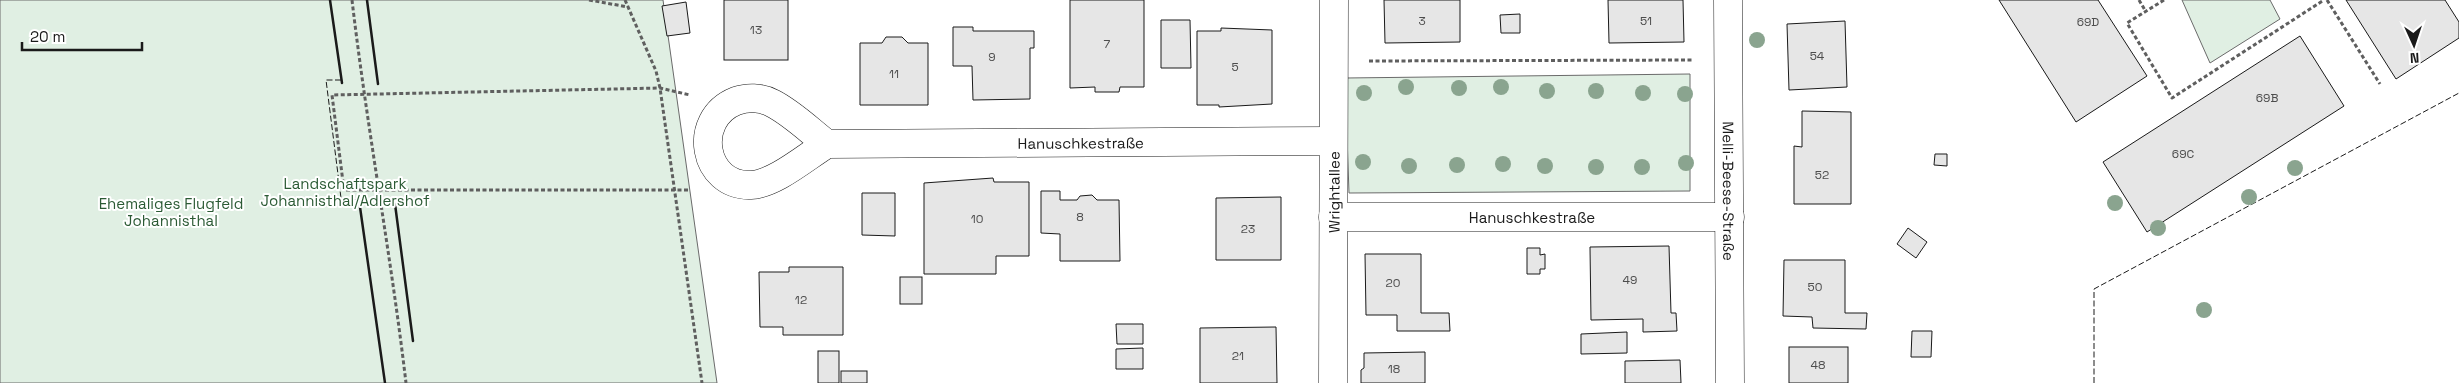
<svg xmlns="http://www.w3.org/2000/svg" width="2459" height="383" font-family="'Space Grotesk',sans-serif">
<rect width="100%" height="100%" fill="#fff"/>
<!-- green -->
<g fill="#e0efe3" stroke="#6a6a6a">
<polygon points="0,0 663,0 717,383 0,383"/>
<polygon points="2182,0 2270,0 2280,19 2210,63"/>
<polygon points="1690,74 1690,191 1349,193 1345,78"/>
</g>
<!-- building -->
<g fill="#e6e6e6" stroke="#1a1a1a">
<rect x="724" y="0" width="64" height="60"/>
<polygon points="1070,0 1144,0 1144,87 1120,87 1119,92 1095,92 1095,87 1070,88"/>
<polygon points="1384,0 1460,0 1460,42 1385,43"/>
<polygon points="1608,0 1683,0 1684,42 1609,43"/>
<polygon points="1999,0 2098,0 2147,76 2076,122"/>
<polygon points="2346,0 2445,0 2459,22 2459,38 2396,79"/>
<polygon points="686,2 690,33 667,36 662,6"/>
<polygon points="1520,14 1520,33 1501,33 1500,15"/>
<polygon points="1161,20 1190,20 1191,68 1161,68"/>
<polygon points="1845,21 1847,87 1789,90 1787,24"/>
<polygon points="953,27 973,27 973,31 1034,31 1034,48 1030,48 1030,99 973,100 972,66 953,66"/>
<polygon points="1221,28 1272,30 1272,104 1219,107 1219,105 1197,105 1197,31 1221,31"/>
<polygon points="2300,36 2344,106 2147,232 2103,162"/>
<polygon points="886,37 902,37 908,43 928,43 928,105 860,105 860,43 882,43"/>
<polygon points="1802,111 1851,112 1851,204 1794,204 1794,146 1802,147"/>
<polygon points="1935,154 1947,154 1947,166 1934,165"/>
<polygon points="993,178 994,182 1029,182 1029,256 996,256 996,274 924,274 924,183"/>
<polygon points="1041,191 1060,191 1060,200 1077,200 1080,196 1092,195 1097,200 1119,200 1120,261 1060,261 1060,234 1041,233"/>
<polygon points="862,193 895,193 895,236 862,235"/>
<polygon points="1281,197 1281,260 1216,260 1216,198"/>
<polygon points="1908,228 1927,242 1916,258 1897,244"/>
<polygon points="1669,246 1671,313 1676,313 1677,331 1643,332 1643,319 1591,320 1590,247"/>
<polygon points="1527,248 1540,248 1540,255 1545,254 1545,269 1540,269 1540,274 1527,274"/>
<polygon points="1365,254 1421,254 1421,313 1449,313 1450,331 1397,331 1397,315 1366,315"/>
<polygon points="1784,260 1845,260 1845,313 1867,313 1866,329 1813,328 1812,317 1783,316"/>
<polygon points="789,267 843,267 843,335 783,335 783,327 760,327 759,272 789,272"/>
<rect x="900" y="277" width="22" height="27"/>
<polygon points="1116,324 1143,324 1143,344 1117,344"/>
<polygon points="1276,327 1277,383 1200,383 1200,328"/>
<polygon points="1912,331 1932,331 1931,357 1911,357"/>
<polygon points="1627,332 1627,353 1581,354 1581,334"/>
<rect x="1789" y="347" width="59" height="36"/>
<polygon points="1143,348 1143,369 1116,369 1116,349"/>
<rect x="818" y="351" width="21" height="32"/>
<polygon points="1425,352 1425,383 1361,383 1361,370 1364,368 1364,353"/>
<polygon points="1680,360 1681,383 1625,383 1625,361"/>
<rect x="841" y="371" width="26" height="12"/>
</g>
<g fill="none" stroke-linecap="round" stroke-linejoin="round">
<!-- minor casing -->
<g stroke="#1a1a1a" stroke-width="29">
<g id="minor">
<path id="s1" d="M1728,0L1730,383"/>
<path id="s2" d="M827,144C810,131 792,113 772,103C761,97 747,97 736,101C691,119 703,187 751,185C775,184 807,156 827,144L1333,141"/>
<path id="s3" d="M1333,217H1730"/>
<path id="s4" d="M1333,383L1334,0"/>
</g>
</g>
<!-- path -->
<g stroke="#5f5f5f" stroke-width="3" stroke-dasharray="4 2.5" stroke-linecap="butt">
<path d="M352,0C367,128 391,255 406,383"/>
<polyline points="589,0 628,7"/>
<polyline points="625,0 656,71 660,88 702,383"/>
<polyline points="2139,0 2146,12"/>
<polyline points="2164,0 2127,23 2172,98 2324,0"/>
<polyline points="2327,0 2380,84"/>
<polyline points="1369,61 1693,60"/>
<polyline points="688,190 344,190 332,95 660,88 690,95"/>
</g>
<!-- minor -->
<use href="#minor" stroke="#fff" stroke-width="28"/>
<!-- fence -->
<g stroke="#1a1a1a" stroke-width="1" stroke-dasharray="6 2.5" stroke-linecap="butt">
<polyline points="341,80 326,80 341,198 359,200"/>
<polyline points="2094,383 2094,289 2459,93"/>
</g>
<!-- wall -->
<g stroke="#1a1a1a" stroke-width="2.5">
<polyline points="330,0 342,83"/>
<polyline points="367,0 378,84"/>
<polyline points="359,200 385,383"/>
<polyline points="395,204 413,341"/>
</g>
</g>
<!-- trees -->
<g fill="#8aa48f">
<circle cx="1757" cy="40" r="8"/>
<circle cx="1406" cy="87" r="8"/>
<circle cx="1501" cy="87" r="8"/>
<circle cx="1459" cy="88" r="8"/>
<circle cx="1547" cy="91" r="8"/>
<circle cx="1596" cy="91" r="8"/>
<circle cx="1364" cy="93" r="8"/>
<circle cx="1643" cy="93" r="8"/>
<circle cx="1685" cy="94" r="8"/>
<circle cx="1363" cy="162" r="8"/>
<circle cx="1686" cy="163" r="8"/>
<circle cx="1503" cy="164" r="8"/>
<circle cx="1457" cy="165" r="8"/>
<circle cx="1409" cy="166" r="8"/>
<circle cx="1545" cy="166" r="8"/>
<circle cx="1596" cy="167" r="8"/>
<circle cx="1642" cy="167" r="8"/>
<circle cx="2295" cy="168" r="8"/>
<circle cx="2249" cy="197" r="8"/>
<circle cx="2115" cy="203" r="8"/>
<circle cx="2158" cy="228" r="8"/>
<circle cx="2204" cy="310" r="8"/>
</g>
<g text-anchor="middle" dominant-baseline="central" stroke-width="4" stroke-linejoin="round" paint-order="stroke">
<!-- number labels -->
<g font-size="12" fill="#4d4d4d">
<text x="1422" y="21">3</text>
<text x="1646" y="21">51</text>
<text x="2088" y="22">69D</text>
<text x="756" y="30">13</text>
<text x="1107" y="44">7</text>
<text x="1817" y="56">54</text>
<text x="992" y="57">9</text>
<text x="1235" y="67">5</text>
<text x="894" y="74">11</text>
<text x="2267" y="98">69B</text>
<text x="2183" y="154">69C</text>
<text x="1822" y="175">52</text>
<text x="1080" y="217">8</text>
<text x="977" y="219">10</text>
<text x="1248" y="229">23</text>
<text x="1630" y="280">49</text>
<text x="1393" y="283">20</text>
<text x="1815" y="287">50</text>
<text x="801" y="300">12</text>
<text x="1238" y="356">21</text>
<text x="1818" y="365">48</text>
<text x="1394" y="369">18</text>
</g>
<!-- street labels -->
<g font-size="15" fill="#1a1a1a" stroke="#fff">
<text stroke="none"><textPath href="#s2" startOffset="568">Hanuschkestraße</textPath></text>
<text stroke="none"><textPath href="#s4" startOffset="191">Wrightallee</textPath></text>
<text stroke="none"><textPath href="#s1" startOffset="191">Melli-Beese-Straße</textPath></text>
<text stroke="none"><textPath href="#s3" startOffset="199">Hanuschkestraße</textPath></text>
</g>
<!-- park labels -->
<g font-size="15" fill="#2b5a34" stroke="#fff">
<text x="345" y="183">Landschaftspark<tspan x="345" dy="17">Johannisthal/Adlershof</tspan></text>
<text x="171" y="203">Ehemaliges Flugfeld<tspan x="171" dy="17">Johannisthal</tspan></text>
</g>
</g>
<!-- north arrow -->
<g transform="translate(2414 45) rotate(177)" stroke="#ffffff" stroke-width="4" paint-order="stroke">
<path d="M0-4L9 19L0 12L-9 19Z" fill="#1a1a1a"/>
<text y="-8" font-size="14" font-weight="bold" text-anchor="middle" fill="#1a1a1a">N</text>
</g>
<!-- scale -->
<path d="M22 42v8h120v-8" fill="none" stroke="#1a1a1a" stroke-width="2.5"/>
<text x="30" y="42" font-size="15" fill="#1a1a1a" stroke="#ffffff" stroke-width="4" paint-order="stroke">20 m</text>
</svg>
